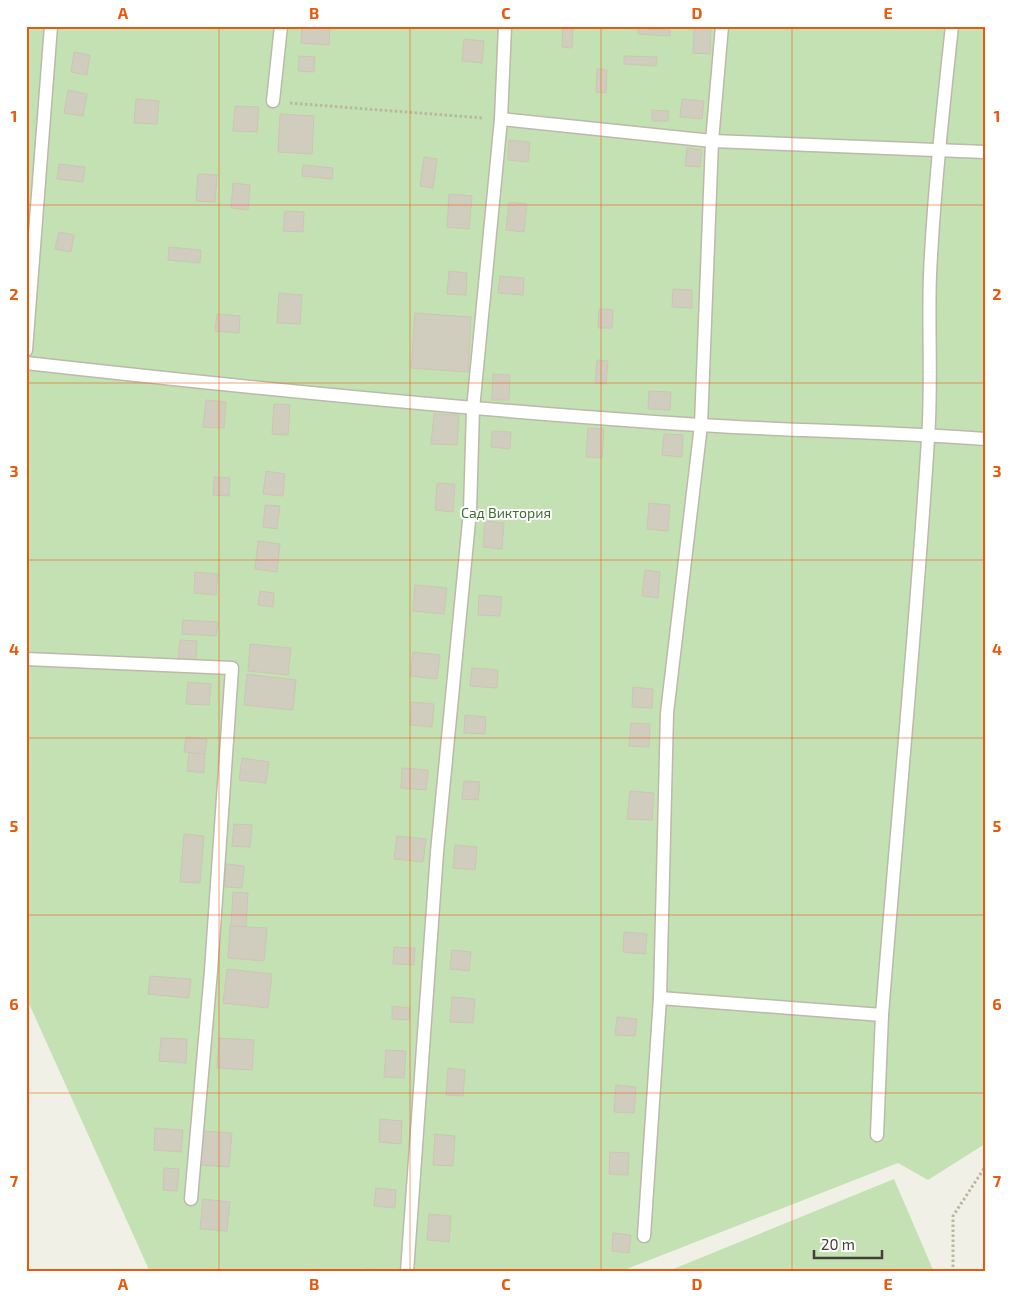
<svg xmlns="http://www.w3.org/2000/svg" width="1011" height="1298" font-family="'Exo 2',sans-serif">
<rect width="100%" height="100%" fill="#f1f0e7"/>
<!-- green -->
<g fill="#c4e1b4">
<polygon points="26,26 985,26 985,1144 928,1180 898,1163 619,1272 150,1272 26,997"/>
<polygon points="894,1179 934,1272 666,1272"/>
</g>
<!-- building -->
<g fill="#d1cdbe" stroke="#cbc6b2">
<polygon points="302,26 330,26 329,45 301,43"/>
<polygon points="563,26 573,26 572,48 562,47"/>
<polygon points="694,26 711,26 710,54 693,53"/>
<polygon points="638,28 670,30 670,36 638,34"/>
<polygon points="464,39 484,41 482,63 462,61"/>
<polygon points="74,52 90,55 87,75 71,72"/>
<polygon points="299,56 315,57 314,72 298,71"/>
<polygon points="624,56 657,57 656,66 624,64"/>
<polygon points="597,69 607,70 606,93 596,92"/>
<polygon points="68,90 87,94 83,116 64,113"/>
<polygon points="136,99 159,101 157,124 134,123"/>
<polygon points="682,99 704,101 702,119 680,117"/>
<polygon points="235,106 259,107 257,132 233,131"/>
<polygon points="652,110 669,111 668,121 652,121"/>
<polygon points="280,114 314,116 312,154 278,152"/>
<polygon points="509,140 530,142 528,162 508,160"/>
<polygon points="687,148 702,150 700,167 685,166"/>
<polygon points="424,157 437,159 433,188 420,186"/>
<polygon points="59,164 85,167 83,182 57,179"/>
<polygon points="303,165 333,168 332,179 302,176"/>
<polygon points="198,174 217,175 215,202 196,201"/>
<polygon points="233,183 250,185 248,210 231,208"/>
<polygon points="449,194 472,196 469,229 447,227"/>
<polygon points="509,202 527,204 524,232 506,230"/>
<polygon points="285,211 304,212 303,232 283,231"/>
<polygon points="59,232 74,235 71,252 55,249"/>
<polygon points="169,247 201,250 200,263 168,260"/>
<polygon points="449,271 467,273 466,295 447,294"/>
<polygon points="500,276 524,278 523,295 498,293"/>
<polygon points="673,289 692,290 692,308 672,307"/>
<polygon points="279,293 302,295 300,324 277,323"/>
<polygon points="599,309 613,310 612,328 598,328"/>
<polygon points="415,313 471,317 468,372 411,368"/>
<polygon points="217,314 240,316 239,333 215,331"/>
<polygon points="597,360 608,361 606,384 595,383"/>
<polygon points="493,374 510,375 509,400 492,400"/>
<polygon points="649,391 671,392 670,410 648,409"/>
<polygon points="206,400 226,402 224,428 203,427"/>
<polygon points="274,404 290,405 288,435 272,434"/>
<polygon points="434,414 459,415 457,445 431,444"/>
<polygon points="588,428 604,429 602,458 586,457"/>
<polygon points="492,431 511,432 510,449 491,447"/>
<polygon points="664,434 683,435 682,457 662,455"/>
<polygon points="266,471 285,474 283,496 263,494"/>
<polygon points="214,477 230,478 229,496 213,495"/>
<polygon points="437,483 455,484 453,512 435,510"/>
<polygon points="649,503 670,505 668,531 647,529"/>
<polygon points="265,505 280,506 277,529 263,527"/>
<polygon points="485,521 504,523 502,549 483,547"/>
<polygon points="258,541 280,544 277,572 255,569"/>
<polygon points="645,570 660,572 658,598 642,596"/>
<polygon points="195,572 218,574 216,595 194,593"/>
<polygon points="415,585 447,588 444,614 413,611"/>
<polygon points="260,591 274,593 273,607 258,605"/>
<polygon points="479,595 502,597 500,616 478,615"/>
<polygon points="183,620 218,622 216,636 182,634"/>
<polygon points="180,640 197,641 196,660 178,658"/>
<polygon points="250,644 291,648 288,675 248,671"/>
<polygon points="413,652 440,655 437,679 410,676"/>
<polygon points="472,668 498,670 497,688 470,686"/>
<polygon points="247,674 296,680 293,710 244,705"/>
<polygon points="188,682 211,684 209,705 186,704"/>
<polygon points="633,687 653,689 652,708 632,707"/>
<polygon points="412,702 434,704 432,727 410,725"/>
<polygon points="465,715 486,717 485,734 464,733"/>
<polygon points="631,723 650,724 649,747 629,746"/>
<polygon points="186,737 207,739 205,754 184,752"/>
<polygon points="189,753 205,754 204,773 187,771"/>
<polygon points="242,758 269,762 266,783 239,780"/>
<polygon points="402,768 428,770 426,790 401,788"/>
<polygon points="464,781 480,782 478,800 462,799"/>
<polygon points="630,791 654,793 652,820 627,819"/>
<polygon points="234,824 252,825 250,847 232,846"/>
<polygon points="184,834 204,836 200,883 180,882"/>
<polygon points="397,836 426,839 423,862 394,859"/>
<polygon points="455,845 477,847 475,870 453,868"/>
<polygon points="226,864 244,866 242,888 225,887"/>
<polygon points="233,892 248,893 246,927 231,926"/>
<polygon points="230,926 267,928 264,961 228,958"/>
<polygon points="624,932 647,934 645,954 623,952"/>
<polygon points="394,947 415,948 414,965 393,964"/>
<polygon points="452,950 471,952 469,971 450,969"/>
<polygon points="227,969 272,974 268,1008 223,1003"/>
<polygon points="150,976 191,979 189,998 148,994"/>
<polygon points="452,997 475,999 473,1023 450,1022"/>
<polygon points="392,1006 410,1008 409,1020 392,1019"/>
<polygon points="617,1017 637,1019 635,1036 615,1035"/>
<polygon points="161,1038 187,1039 186,1063 159,1061"/>
<polygon points="219,1038 254,1040 252,1070 217,1068"/>
<polygon points="386,1050 406,1051 404,1078 384,1077"/>
<polygon points="448,1068 465,1070 463,1096 446,1095"/>
<polygon points="616,1085 636,1087 634,1113 614,1112"/>
<polygon points="380,1119 402,1121 401,1144 379,1142"/>
<polygon points="155,1128 183,1130 181,1152 154,1150"/>
<polygon points="202,1131 232,1133 229,1167 199,1165"/>
<polygon points="435,1134 455,1136 453,1166 433,1165"/>
<polygon points="610,1152 629,1153 628,1175 609,1174"/>
<polygon points="164,1168 179,1169 177,1191 163,1190"/>
<polygon points="376,1188 396,1190 395,1208 374,1206"/>
<polygon points="203,1199 230,1202 227,1231 200,1229"/>
<polygon points="429,1214 451,1216 449,1242 427,1240"/>
<polygon points="613,1233 631,1235 629,1253 612,1251"/>
<polygon points="364,1269 393,1271 393,1272 364,1272"/>
</g>
<g fill="none" stroke-linecap="round" stroke-linejoin="round">
<!-- service casing -->
<g stroke="#bbb9aa" stroke-width="15">
<g id="service">
<polyline points="273,101 281,26"/>
<polyline points="501,119 712,141 985,152"/>
<polyline points="26,350 51,26"/>
<path d="M26,363C250,388 475,411 700,425C795,431 890,432 985,439"/>
<polyline points="26,659 232,668 211,971 191,1199"/>
<polyline points="660,998 882,1015 877,1135"/>
<path d="M882,1015C897,823 916,631 928,439C932,384 928,329 930,274C934,191 943,109 952,26"/>
<polyline points="644,1236 660,998 667,713 701,425 712,141 722,26"/>
<polyline points="407,1272 437,852 470,511 473,409 501,119 505,26"/>
</g>
</g>
<!-- path -->
<g stroke="#bbb79d" stroke-width="3" stroke-dasharray="2.5 2.5" stroke-linecap="butt">
<polyline points="290,103 483,118"/>
<polyline points="953,1272 953,1216 985,1167"/>
</g>
<!-- service -->
<use href="#service" stroke="#fff" stroke-width="12"/>
</g>
<!-- grid -->
<path fill="none" stroke="#e8590c" stroke-width="1" stroke-opacity="0.55" d="M219,26V1272M410,26V1272M601,26V1272M792,26V1272M26,205H985M26,383H985M26,560H985M26,738H985M26,915H985M26,1093H985"/>
<g text-anchor="middle" dominant-baseline="central" stroke-width="4" stroke-linejoin="round" paint-order="stroke">
<!-- park labels -->
<g font-size="14" fill="#3d6e31" stroke="#fff">
<text x="506" y="512">Сад Виктория</text>
</g>
</g>
<!-- border -->
<rect width="1011" height="1298" fill="none" stroke="#ffffff" stroke-width="55"/>
<!-- scale -->
<path d="M814 1250v8h68v-8" fill="none" stroke="#434137" stroke-width="2.5"/>
<text x="821" y="1250" font-size="15" fill="#434137" stroke="#ffffff" stroke-width="4" paint-order="stroke">20 m</text>
<rect x="28" y="28" width="956" height="1242" fill="none" stroke="#e8590c" stroke-width="2"/>
<g font-size="16" text-anchor="middle" font-weight="bold" fill="#e8590c">
<text x="123" y="19">A</text>
<text x="314" y="19">B</text>
<text x="506" y="19">C</text>
<text x="697" y="19">D</text>
<text x="888" y="19">E</text>
<text x="14" y="122">1</text>
<text x="997" y="122">1</text>
<text x="14" y="300">2</text>
<text x="997" y="300">2</text>
<text x="14" y="477">3</text>
<text x="997" y="477">3</text>
<text x="14" y="655">4</text>
<text x="997" y="655">4</text>
<text x="14" y="832">5</text>
<text x="997" y="832">5</text>
<text x="14" y="1010">6</text>
<text x="997" y="1010">6</text>
<text x="14" y="1187">7</text>
<text x="997" y="1187">7</text>
<text x="123" y="1290">A</text>
<text x="314" y="1290">B</text>
<text x="506" y="1290">C</text>
<text x="697" y="1290">D</text>
<text x="888" y="1290">E</text>
</g>
</svg>
